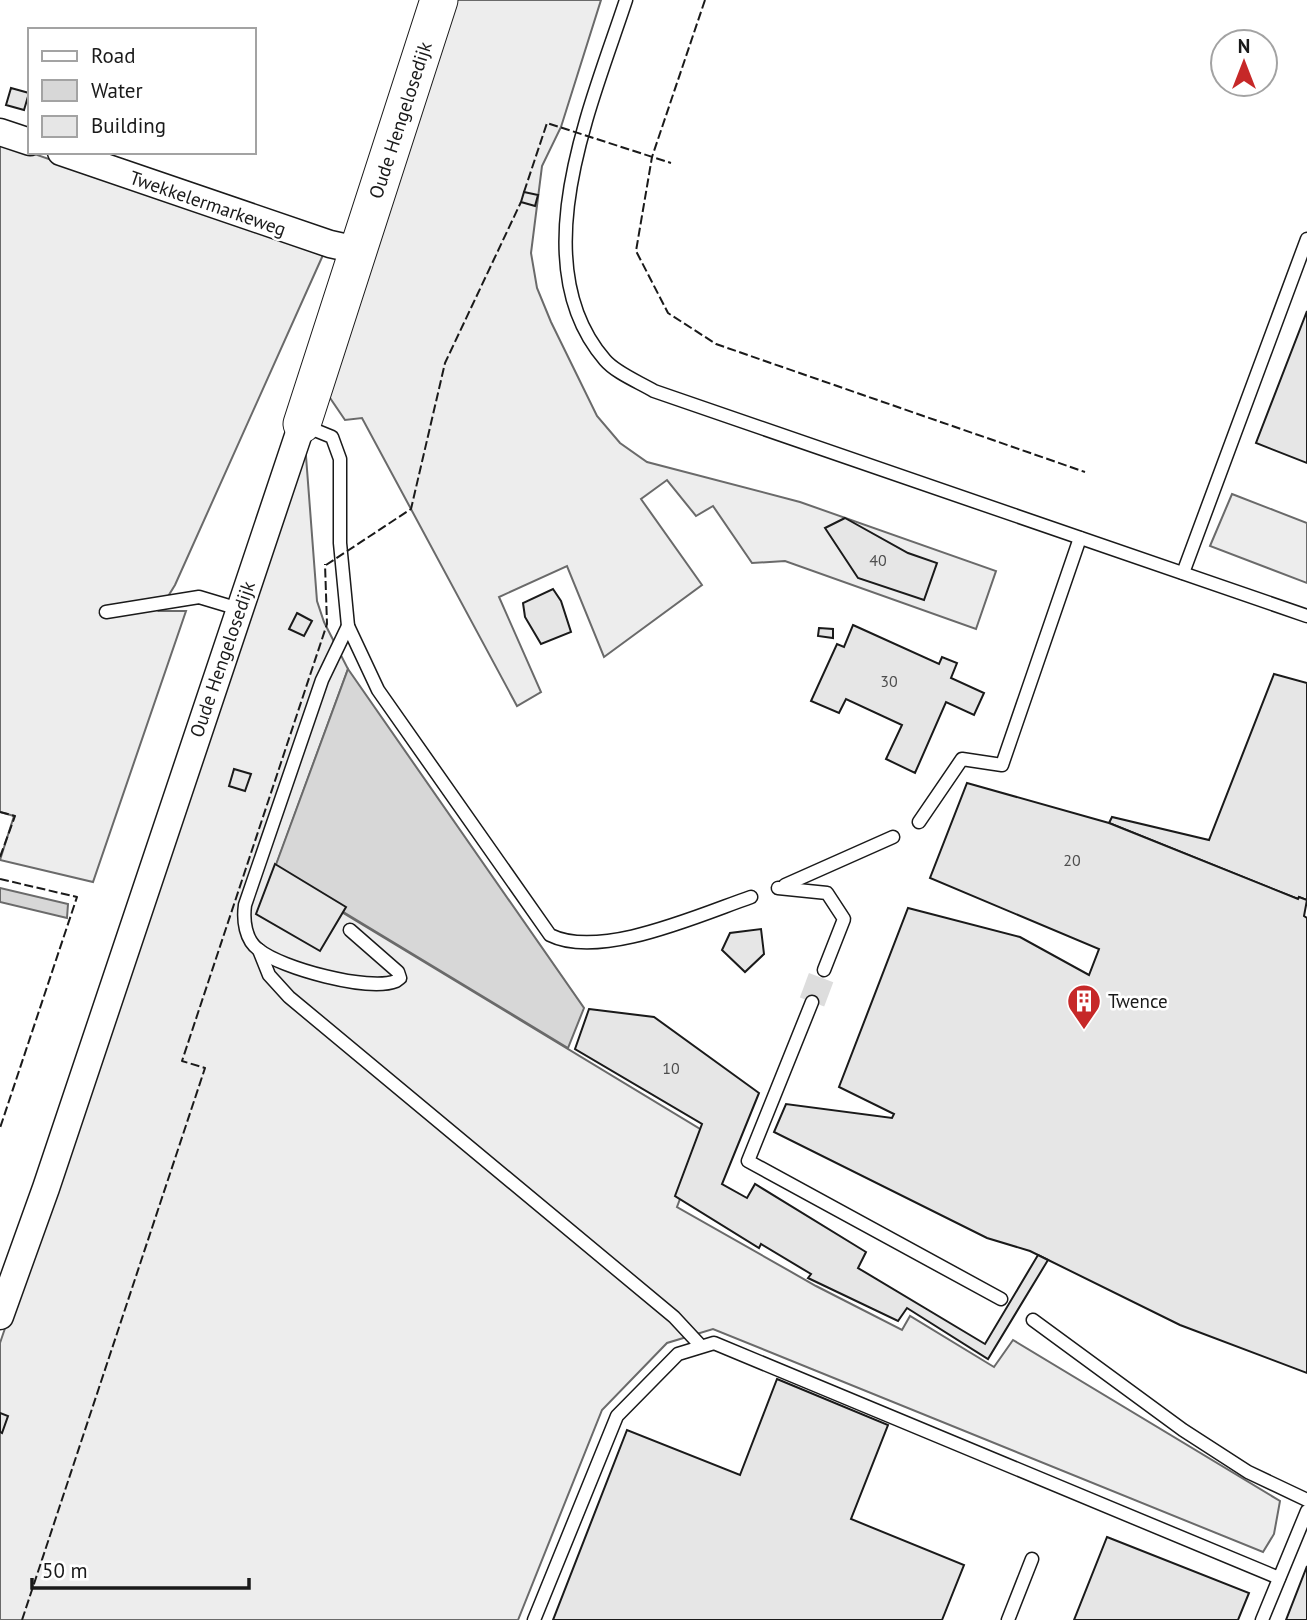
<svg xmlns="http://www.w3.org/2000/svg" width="1307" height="1620" font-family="'PT Sans',sans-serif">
<rect width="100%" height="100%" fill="#fff"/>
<!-- built -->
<g fill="#ededed" stroke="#6a6a6a" stroke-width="2">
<polygon points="457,0 601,0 561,127 542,166 531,253 537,288 551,322 597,416 620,443 647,462 800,502 996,571 976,629 785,561 752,563 713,506 696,516 667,480 641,499 702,585 604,657 567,566 499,597 541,692 517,706 362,418 345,420 324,389"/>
<polygon points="0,142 323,255 175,585 159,611 186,611 93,882 0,860 14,816 0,812"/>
<polygon points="305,443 317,601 324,622 348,669 274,871 705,1132 677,1207 816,1286 902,1330 910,1316 994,1367 1013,1340 1280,1501 1274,1534 1263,1552 713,1329 667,1343 602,1410 518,1620 0,1620 0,1343"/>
<polygon points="1232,494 1307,523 1307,583 1210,546"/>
</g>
<!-- water -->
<g fill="#d7d7d7" stroke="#6a6a6a" stroke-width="2">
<polygon points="348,669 584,1008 568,1048 274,870"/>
<polygon points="0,888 68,904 67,918 0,902"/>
</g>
<!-- building -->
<g fill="#e6e6e6" stroke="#1a1a1a" stroke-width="2">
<polygon points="11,88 29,93 24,110 6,105"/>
<polygon points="524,192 538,195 535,206 521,202"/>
<polygon points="1307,311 1307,463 1256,443"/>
<polygon points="845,518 908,553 937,563 924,600 858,578 825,528"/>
<polygon points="553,589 561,601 571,632 541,644 525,617 523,603"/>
<polygon points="297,613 312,621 304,636 289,629"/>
<polygon points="853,625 939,664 942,657 957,663 951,678 984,693 974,715 946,702 915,773 886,759 902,725 846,699 839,713 811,701 837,644 844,647"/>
<polygon points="819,628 833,629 833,638 818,636"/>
<polygon points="1274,674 1307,683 1307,900 1299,897 1298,899 1109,823 1112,817 1209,840"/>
<polygon points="234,769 251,774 245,791 229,786"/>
<polygon points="967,783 1109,823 1298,899 1299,897 1307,900 1304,916 1307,918 1307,1373 1180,1325 1030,1251 987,1238 774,1132 786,1104 892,1118 894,1114 839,1087 908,908 1020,937 1089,975 1099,949 930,878"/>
<polygon points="275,864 346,907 320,951 256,914"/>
<polygon points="761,929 764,954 745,972 722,950 730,933"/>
<polygon points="589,1009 654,1017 759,1093 722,1184 747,1198 755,1184 866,1252 858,1268 985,1344 1038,1255 1048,1260 988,1359 907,1308 898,1321 808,1278 811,1274 761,1244 759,1248 675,1196 702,1124 575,1049"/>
<polygon points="777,1379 888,1425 851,1519 964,1565 942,1620 553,1620 627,1430 740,1475"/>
<polygon points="0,1413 8,1416 2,1433 0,1432"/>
<polygon points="1107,1537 1249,1593 1238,1620 1074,1620"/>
<polygon points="1307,1566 1307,1620 1286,1620"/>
</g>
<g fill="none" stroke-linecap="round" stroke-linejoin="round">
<!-- street-tunnel -->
<polyline stroke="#ddd" stroke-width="26" stroke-dasharray="26 13" stroke-linecap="butt" points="812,1002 824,970"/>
<!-- lane casing -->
<g stroke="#1a1a1a" stroke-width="15">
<g id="lane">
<path d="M626,0C592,104 521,263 605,360C616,373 639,382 654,391L1307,616"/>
<path d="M305,426L332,437L340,459V543L348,626L378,690L550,935C600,960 699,915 751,897"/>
<polyline points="1183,573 1307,239"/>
<polyline points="106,612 199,597 239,609"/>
<path d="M348,626L322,680L245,905C243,920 245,940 259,950C281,968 369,992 396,981L400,978L398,972L350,930"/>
<polyline points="919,822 962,759 1002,765 1080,538"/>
<polyline points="785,885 893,837"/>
<polyline points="778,888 827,893 844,919 824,970"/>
<polyline points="259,950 269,975 289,997 674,1317 700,1345"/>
<polyline points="812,1002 748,1161 1001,1299"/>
<polyline points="1033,1320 1183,1430 1248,1472 1307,1500"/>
<polyline points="534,1620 617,1416 678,1354 714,1343 1279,1578"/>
<polyline points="1008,1620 1032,1559"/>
<polyline points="1262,1620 1307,1511"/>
</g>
</g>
<!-- street casing -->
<g stroke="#1a1a1a" stroke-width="29">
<g id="street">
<polyline points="0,132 30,142"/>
<polyline points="61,152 330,244 357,250"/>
<polyline points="0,1316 46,1188 302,424"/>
</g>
</g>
<!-- secondary casing -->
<g stroke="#1a1a1a" stroke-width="39">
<polyline id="secondary" points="302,424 439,0"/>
</g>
<!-- lane -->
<use href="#lane" stroke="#fff" stroke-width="12"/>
<!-- street -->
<use href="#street" stroke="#fff" stroke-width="26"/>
<!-- secondary -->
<use href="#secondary" stroke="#fff" stroke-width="37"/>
<!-- fence -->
<g stroke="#1a1a1a" stroke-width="2" stroke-dasharray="9 3.5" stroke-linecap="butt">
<polyline points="705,0 652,157 636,251 668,313 716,344 1085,472"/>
<polyline points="524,192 547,123 671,163"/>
<polyline points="326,565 411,509 445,363 521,202"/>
<polyline points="0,812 15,816 0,857"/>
<polyline points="0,879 77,897 0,1128"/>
<polyline points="22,1620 205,1068 182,1061 327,624 325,564"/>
</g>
</g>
<!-- icons -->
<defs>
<g id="building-pin" transform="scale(1.75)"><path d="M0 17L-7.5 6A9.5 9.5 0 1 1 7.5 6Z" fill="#c62828" stroke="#fff"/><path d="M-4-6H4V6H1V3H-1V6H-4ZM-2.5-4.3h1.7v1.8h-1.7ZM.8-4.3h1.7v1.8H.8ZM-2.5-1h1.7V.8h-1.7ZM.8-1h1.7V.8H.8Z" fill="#fff"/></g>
</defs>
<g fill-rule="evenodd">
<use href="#building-pin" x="1084" y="1001"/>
</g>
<g text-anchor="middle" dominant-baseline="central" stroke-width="5" stroke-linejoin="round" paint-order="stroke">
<!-- number labels -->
<g font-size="16" fill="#4d4d4d">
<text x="878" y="560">40</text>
<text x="889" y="681">30</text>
<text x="1072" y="860">20</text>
<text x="671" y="1068">10</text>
</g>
<!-- street labels -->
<g font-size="19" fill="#1a1a1a" stroke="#fff">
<text transform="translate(400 120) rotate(-72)">Oude Hengelosedijk</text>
<text transform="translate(208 203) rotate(19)">Twekkelermarkeweg</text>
<text transform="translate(222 659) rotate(-71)">Oude Hengelosedijk</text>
</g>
<!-- poi labels -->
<g font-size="19" fill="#1a1a1a" stroke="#fff" text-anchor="start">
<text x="1108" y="1001">Twence</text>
</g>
</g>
<!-- legend -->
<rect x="28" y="28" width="228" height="126" fill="#ffffff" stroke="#a3a3a3" stroke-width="2"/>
<rect x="42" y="51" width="35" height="10" fill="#ffffff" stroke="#a3a3a3" stroke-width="2"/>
<text x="91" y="63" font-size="21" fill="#1a1a1a">Road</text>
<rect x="42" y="80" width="35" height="21" fill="#d7d7d7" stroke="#a3a3a3" stroke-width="2"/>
<text x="91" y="98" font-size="21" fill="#1a1a1a">Water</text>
<rect x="42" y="116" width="35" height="21" fill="#e6e6e6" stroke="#a3a3a3" stroke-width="2"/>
<text x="91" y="133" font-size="21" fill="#1a1a1a">Building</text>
<!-- north arrow -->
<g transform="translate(1244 63)"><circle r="33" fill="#ffffff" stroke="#a3a3a3" stroke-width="2"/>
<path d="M0-5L12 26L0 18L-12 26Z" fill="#c62828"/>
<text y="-10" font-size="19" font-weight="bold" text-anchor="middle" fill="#1a1a1a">N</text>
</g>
<!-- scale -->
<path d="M32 1578v10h217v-10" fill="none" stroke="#1a1a1a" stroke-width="3.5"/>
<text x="42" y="1578" font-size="21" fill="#1a1a1a" stroke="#ffffff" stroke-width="5" paint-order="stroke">50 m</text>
</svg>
